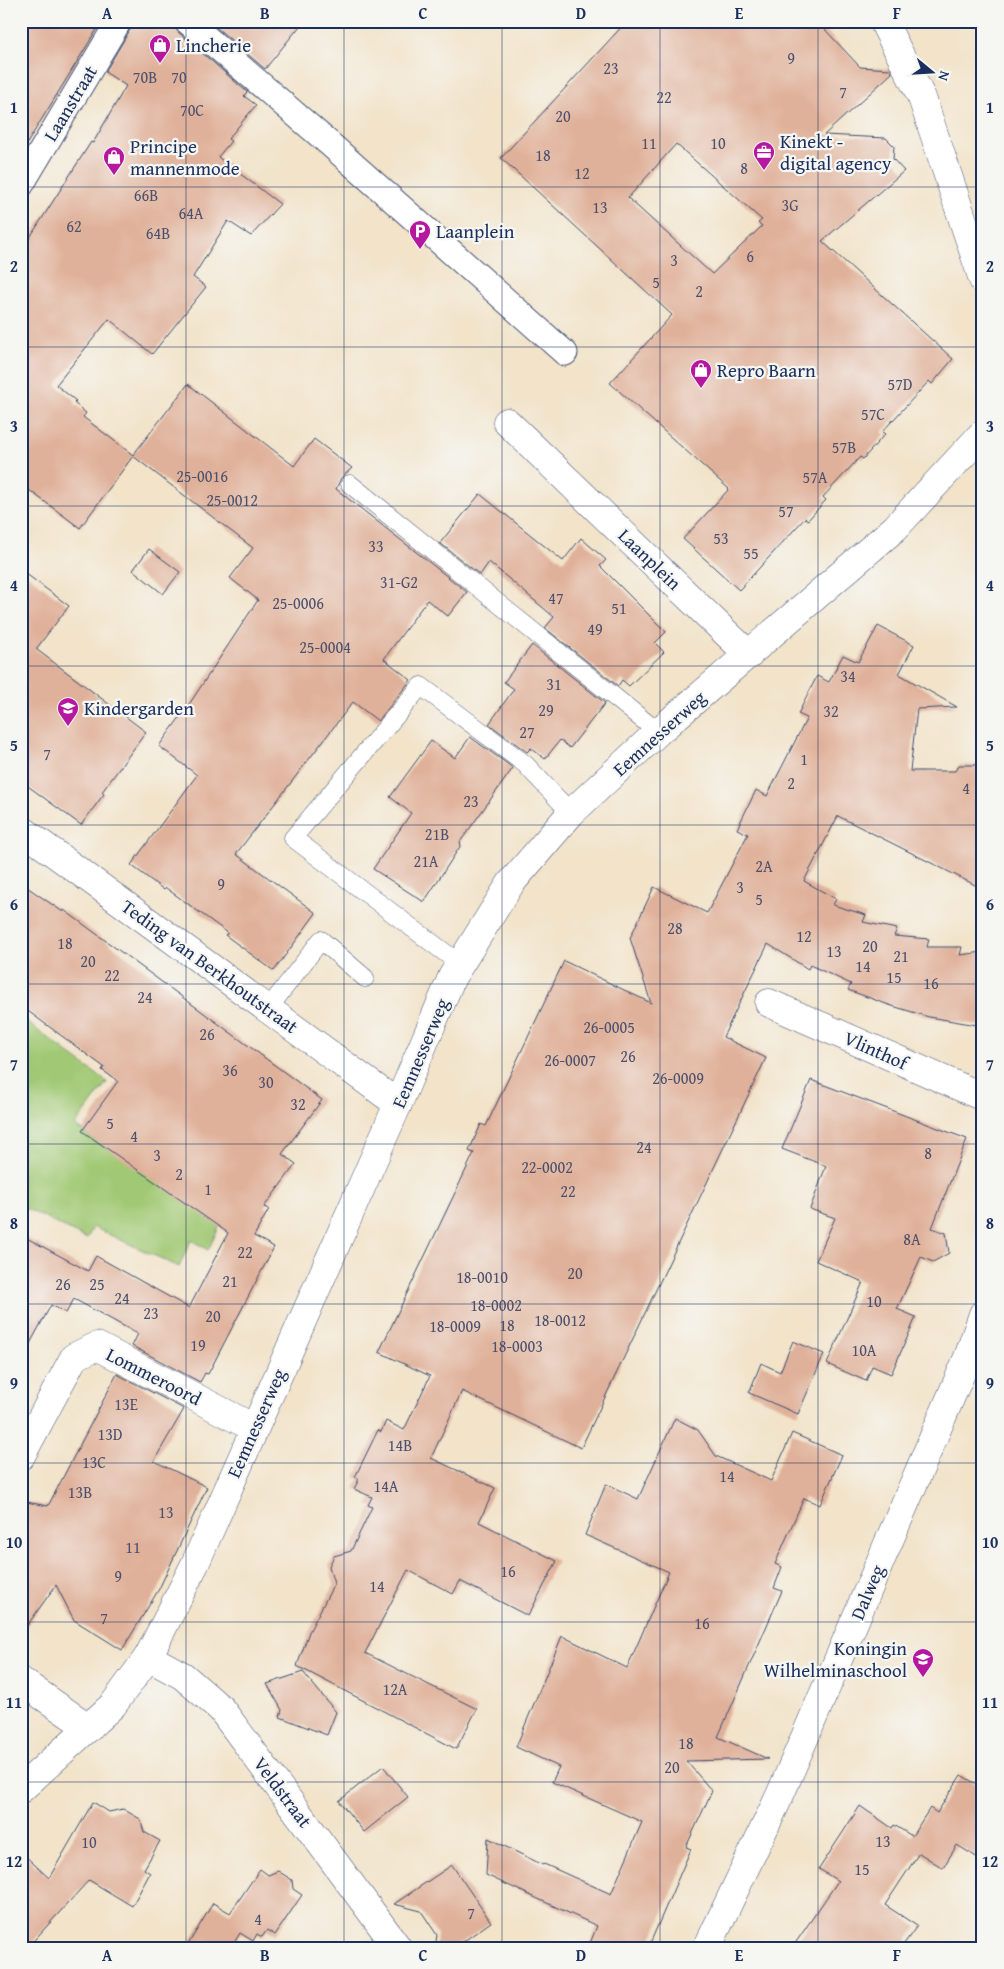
<svg xmlns="http://www.w3.org/2000/svg" width="1004" height="1969" font-family="'Gentium Book Plus',serif">
<rect width="100%" height="100%" fill="#f6f6f2"/>
<filter id="ink" filterUnits="userSpaceOnUse"><feTurbulence type="fractalNoise" baseFrequency=".02" numOctaves="2"/><feDisplacementMap in="SourceGraphic" scale="10" xChannelSelector="R" yChannelSelector="G"/><feConvolveMatrix kernelMatrix="1 2 1 2 8 2 1 2 1" color-interpolation-filters="sRGB"/></filter>
<filter id="wash" filterUnits="userSpaceOnUse"><feTurbulence type="fractalNoise" baseFrequency=".0096" numOctaves="4" result="noise"/><feDisplacementMap in="SourceGraphic" scale="20" xChannelSelector="R" yChannelSelector="G"/><feGaussianBlur stdDeviation="1.12" result="paint"/><feColorMatrix in="noise" values="0 0 0 0 0 0 0 0 0 0 0 0 0 0 0 0 0 1.4 0 .05"/><feComposite in="paint" operator="in"/></filter>
<g filter="url(#wash)">
<rect width="100%" height="100%" fill="#f2e3c9"/>
<!-- green -->
<polygon fill="#a1c974" stroke="#5e7c69" points="21,1018 107,1082 75,1126 220,1225 208,1250 191,1240 179,1267 93,1227 87,1239 21,1206"/>
<g id="blocks">
<!-- building -->
<g fill="#e0b19a" fill-rule="evenodd">
<polygon points="21,21 102,21 21,153"/>
<polygon points="133,21 173,21 174,26 178,32 247,92 244,96 256,105 228,139 231,141 218,157 280,204 251,236 228,221 193,277 206,287 152,354 109,319 56,385 76,401 74,403 86,413 83,417 133,455 188,384 294,466 314,439 352,468 341,478 336,489 467,592 448,616 427,600 384,659 411,680 378,721 353,702 236,854 316,913 274,971 225,935 228,933 166,888 164,890 131,865 197,775 159,746 186,709 258,600 230,578 253,548 133,456 80,528 21,484 21,254 26,247 25,245 91,142 93,143 126,86 105,72 131,28"/>
<polygon points="209,21 304,21 265,69"/>
<path d="M627,21H817L860,67L890,69L892,73L824,135L886,138L894,146L893,159L904,171L822,241L953,359L932,384L929,381L882,432L885,434L863,459L860,457L823,497L826,500L808,520L805,518L739,590L683,539L729,489L610,383L672,315L501,158ZM676,144L762,220L758,223L762,226L712,274L628,198Z"/>
<polygon points="480,494 563,561 581,538 606,560 600,566 666,632 655,643 664,652 629,686 622,680 618,686 545,628 554,617 489,562 480,575 440,543"/>
<polygon points="149,549 180,572 163,594 133,570"/>
<polygon points="21,570 69,606 36,649 146,732 102,792 104,794 81,825 21,781"/>
<polygon points="878,626 914,645 899,674 957,707 917,709 910,771 955,771 959,765 983,765 983,889 838,816 804,881 836,899 833,905 866,915 863,922 897,929 894,936 929,939 927,947 962,947 960,955 983,952 983,1026 929,1017 889,1005 848,990 851,984 810,965 808,969 768,944 723,1037 766,1058 581,1448 462,1391 431,1458 495,1488 479,1522 557,1561 528,1616 460,1581 453,1594 408,1570 365,1653 477,1709 456,1749 297,1666 309,1632 334,1584 329,1566 334,1556 351,1551 372,1507 368,1505 372,1497 354,1489 359,1479 355,1477 378,1430 381,1432 386,1421 404,1430 430,1376 379,1352 474,1153 469,1151 481,1124 486,1126 564,961 651,1003 630,938 654,887 707,913 748,834 737,829 756,790 767,796 807,718 798,714 817,676 829,682 843,655 858,662"/>
<polygon points="532,645 605,703 570,748 560,740 545,759 531,748 527,752 489,724 514,689 504,682"/>
<polygon points="470,737 513,768 460,842 461,845 424,902 373,869 411,813 390,797 431,741 455,758"/>
<polygon points="21,883 63,912 64,910 322,1100 282,1154 296,1164 264,1207 269,1209 254,1236 274,1247 208,1374 205,1373 200,1382 132,1346 138,1334 74,1299 66,1313 51,1305 21,1360 21,1235 88,1271 96,1256 189,1308 228,1233 82,1131 118,1081 102,1070 104,1067 21,1006"/>
<polygon points="811,1080 967,1139 932,1228 946,1233 949,1253 933,1262 921,1257 897,1309 916,1317 904,1345 891,1374 872,1366 866,1381 827,1364 863,1282 816,1261 835,1218 810,1209 826,1166 782,1149"/>
<polygon points="793,1341 824,1354 798,1414 749,1393 761,1363 780,1372"/>
<polygon points="117,1374 184,1409 154,1461 207,1487 159,1589 122,1650 74,1620 56,1585 21,1634 21,1501 48,1506"/>
<polygon points="675,1418 698,1430 716,1456 771,1481 792,1433 842,1455 820,1505 804,1498 775,1564 782,1567 774,1588 782,1591 718,1737 768,1759 686,1761 712,1791 686,1847 691,1849 648,1948 588,1948 597,1926 486,1875 488,1838 543,1865 544,1864 611,1894 642,1822 552,1782 559,1767 516,1747 562,1636 627,1668 669,1572 585,1535 606,1484 638,1499"/>
<polygon points="303,1672 336,1712 327,1735 280,1717 282,1710 267,1684"/>
<polygon points="383,1766 408,1797 364,1832 339,1801"/>
<polygon points="961,1775 983,1788 983,1861 957,1845 943,1868 919,1853 885,1905 917,1926 901,1948 792,1948 838,1881 819,1869 860,1806 892,1828 894,1825 912,1836 930,1808 937,1813"/>
<polygon points="93,1802 109,1812 123,1809 140,1819 144,1832 160,1841 144,1869 150,1873 132,1906 89,1880 27,1948 21,1948 21,1852 49,1878"/>
<polygon points="452,1865 491,1922 454,1948 435,1948 437,1935 421,1911 394,1904"/>
<polygon points="260,1869 268,1875 278,1871 292,1880 293,1889 302,1895 275,1935 267,1930 262,1937 257,1934 253,1941 240,1933 231,1948 186,1948 213,1903 230,1913"/>
</g>
</g>
</g>
<g filter="url(#ink)">
<use href="#blocks" fill-opacity="0" stroke="#3b4a6e" stroke-width="1"/>
<g fill="none" stroke-linecap="round" stroke-linejoin="round">
<!-- service casing -->
<g stroke="#3b4a6e" stroke-width="19">
<g id="service">
<polyline points="350,484 658,732"/>
<polyline points="460,964 293,838 421,686 525,764 571,813"/>
<polyline points="268,1009 321,940 365,978"/>
</g>
</g>
<!-- pedestrian casing -->
<g stroke="#3b4a6e" stroke-width="27">
<g id="pedestrian">
<polyline points="187,21 331,145 565,353"/>
<polyline points="21,185 119,21"/>
</g>
</g>
<!-- minor casing -->
<g stroke="#3b4a6e" stroke-width="29">
<g id="minor">
<polyline points="883,21 922,98 983,280"/>
<polyline points="507,422 749,655"/>
<polyline points="21,829 398,1104"/>
<polyline points="769,1003 983,1097"/>
<polyline points="21,1456 74,1357 97,1346 254,1428"/>
<polyline points="148,1657 183,1676 221,1709 398,1948"/>
<polyline points="21,1681 89,1728"/>
<polyline points="707,1948 780,1795 968,1357 983,1314"/>
</g>
</g>
<!-- tertiary casing -->
<g stroke="#3b4a6e" stroke-width="29">
<polyline id="tertiary" points="21,1789 113,1705 148,1657 195,1564 398,1104 452,977 511,883 571,813 658,732 895,528 983,433"/>
</g>
<!-- service -->
<use href="#service" stroke="#fff" stroke-width="18"/>
<!-- pedestrian -->
<use href="#pedestrian" stroke="#fff" stroke-width="25"/>
<!-- minor -->
<use href="#minor" stroke="#fff" stroke-width="28"/>
<!-- tertiary -->
<use href="#tertiary" stroke="#fff" stroke-width="28"/>
</g>
</g>
<!-- grid -->
<path fill="none" stroke="#1b2f5e" stroke-width="1" stroke-opacity="0.55" d="M186,21V1948M344,21V1948M502,21V1948M660,21V1948M818,21V1948M21,187H983M21,347H983M21,506H983M21,666H983M21,825H983M21,984H983M21,1144H983M21,1304H983M21,1463H983M21,1622H983M21,1782H983"/>
<!-- icons -->
<defs>
<g id="shop-pin" transform="scale(1.125)"><path d="M0 17L-7.5 6A9.5 9.5 0 1 1 7.5 6Z" fill="#b5179e" stroke="#f6f6f2"/><path d="M-5-2.5h2.3a2.7 3.5 0 0 1 5.4 0H5L5.5 6h-11ZM-1.5-2.5h3a1.5 2.3 0 0 0-3 0Z" fill="#fff"/></g>
<g id="office-pin" transform="scale(1.125)"><path d="M0 17L-7.5 6A9.5 9.5 0 1 1 7.5 6Z" fill="#b5179e" stroke="#f6f6f2"/><path d="M-6-3h4V-5.5h4V-3h4V5H-6ZM-1-4.5V-3h2v-1.5ZM-6 0V1H6V0Z" fill="#fff"/></g>
<g id="parking-pin" transform="scale(1.125)"><path d="M0 17L-7.5 6A9.5 9.5 0 1 1 7.5 6Z" fill="#b5179e" stroke="#f6f6f2"/><path d="M-3.5-5.5H1a3.5 3.5 0 0 1 0 7H-1V5.5H-3.5ZM-1-3.4V-.6H.8a1.4 1.4 0 0 0 0-2.8Z" fill="#fff"/></g>
<g id="school-pin" transform="scale(1.125)"><path d="M0 17L-7.5 6A9.5 9.5 0 1 1 7.5 6Z" fill="#b5179e" stroke="#f6f6f2"/><path d="M0-5L7-2L0 1L-7-2ZM-4 1L0 2.5L4 1V4Q0 6-4 4Z" fill="#fff"/></g>
</defs>
<g fill-rule="evenodd">
<use href="#shop-pin" x="160" y="45"/>
<use href="#office-pin" x="764" y="152"/>
<use href="#shop-pin" x="114" y="157"/>
<use href="#parking-pin" x="420" y="231"/>
<use href="#shop-pin" x="701" y="370"/>
<use href="#school-pin" x="68" y="708"/>
<use href="#school-pin" x="923" y="1659"/>
</g>
<g text-anchor="middle" dominant-baseline="central" stroke-width="4.5" stroke-linejoin="round" paint-order="stroke">
<!-- number labels -->
<g font-size="16" fill="#4c506d">
<text x="791" y="58">9</text>
<text x="611" y="68">23</text>
<text x="145" y="77">70B</text>
<text x="179" y="77">70</text>
<text x="843" y="92">7</text>
<text x="664" y="97">22</text>
<text x="192" y="110">70C</text>
<text x="563" y="116">20</text>
<text x="649" y="143">11</text>
<text x="718" y="143">10</text>
<text x="543" y="155">18</text>
<text x="744" y="168">8</text>
<text x="582" y="173">12</text>
<text x="146" y="195">66B</text>
<text x="790" y="205">3G</text>
<text x="600" y="207">13</text>
<text x="191" y="213">64A</text>
<text x="74" y="226">62</text>
<text x="158" y="233">64B</text>
<text x="750" y="256">6</text>
<text x="674" y="260">3</text>
<text x="656" y="282">5</text>
<text x="699" y="291">2</text>
<text x="900" y="384">57D</text>
<text x="873" y="414">57C</text>
<text x="844" y="447">57B</text>
<text x="202" y="476">25-0016</text>
<text x="815" y="477">57A</text>
<text x="232" y="500">25-0012</text>
<text x="786" y="511">57</text>
<text x="721" y="538">53</text>
<text x="376" y="546">33</text>
<text x="751" y="553">55</text>
<text x="399" y="582">31-G2</text>
<text x="556" y="598">47</text>
<text x="298" y="603">25-0006</text>
<text x="619" y="608">51</text>
<text x="595" y="629">49</text>
<text x="325" y="647">25-0004</text>
<text x="848" y="676">34</text>
<text x="554" y="684">31</text>
<text x="546" y="710">29</text>
<text x="831" y="711">32</text>
<text x="527" y="732">27</text>
<text x="47" y="754">7</text>
<text x="804" y="759">1</text>
<text x="791" y="783">2</text>
<text x="966" y="788">4</text>
<text x="471" y="801">23</text>
<text x="437" y="834">21B</text>
<text x="426" y="861">21A</text>
<text x="764" y="866">2A</text>
<text x="221" y="884">9</text>
<text x="740" y="887">3</text>
<text x="759" y="899">5</text>
<text x="675" y="928">28</text>
<text x="804" y="936">12</text>
<text x="65" y="943">18</text>
<text x="870" y="946">20</text>
<text x="834" y="951">13</text>
<text x="901" y="956">21</text>
<text x="88" y="961">20</text>
<text x="863" y="966">14</text>
<text x="112" y="975">22</text>
<text x="894" y="977">15</text>
<text x="931" y="983">16</text>
<text x="145" y="997">24</text>
<text x="609" y="1027">26-0005</text>
<text x="207" y="1034">26</text>
<text x="628" y="1056">26</text>
<text x="570" y="1060">26-0007</text>
<text x="230" y="1070">36</text>
<text x="678" y="1078">26-0009</text>
<text x="266" y="1082">30</text>
<text x="298" y="1104">32</text>
<text x="110" y="1123">5</text>
<text x="134" y="1136">4</text>
<text x="644" y="1147">24</text>
<text x="928" y="1153">8</text>
<text x="157" y="1155">3</text>
<text x="547" y="1167">22-0002</text>
<text x="179" y="1174">2</text>
<text x="208" y="1189">1</text>
<text x="568" y="1191">22</text>
<text x="912" y="1239">8A</text>
<text x="245" y="1252">22</text>
<text x="575" y="1273">20</text>
<text x="482" y="1277">18-0010</text>
<text x="230" y="1281">21</text>
<text x="63" y="1284">26</text>
<text x="97" y="1284">25</text>
<text x="122" y="1298">24</text>
<text x="874" y="1301">10</text>
<text x="496" y="1305">18-0002</text>
<text x="151" y="1313">23</text>
<text x="213" y="1316">20</text>
<text x="560" y="1320">18-0012</text>
<text x="507" y="1325">18</text>
<text x="455" y="1326">18-0009</text>
<text x="198" y="1345">19</text>
<text x="517" y="1346">18-0003</text>
<text x="864" y="1350">10A</text>
<text x="126" y="1404">13E</text>
<text x="110" y="1434">13D</text>
<text x="400" y="1445">14B</text>
<text x="94" y="1462">13C</text>
<text x="727" y="1476">14</text>
<text x="386" y="1486">14A</text>
<text x="80" y="1492">13B</text>
<text x="166" y="1512">13</text>
<text x="133" y="1547">11</text>
<text x="508" y="1571">16</text>
<text x="118" y="1576">9</text>
<text x="377" y="1586">14</text>
<text x="104" y="1618">7</text>
<text x="702" y="1623">16</text>
<text x="395" y="1689">12A</text>
<text x="686" y="1743">18</text>
<text x="672" y="1767">20</text>
<text x="883" y="1841">13</text>
<text x="89" y="1842">10</text>
<text x="862" y="1869">15</text>
<text x="471" y="1913">7</text>
<text x="258" y="1919">4</text>
</g>
<!-- poi labels -->
<g font-size="19" fill="#1b2f5e" stroke="#f6f6f2" text-anchor="start">
<text x="176" y="45">Lincherie</text>
<text x="780" y="141">Kinekt -<tspan x="780" dy="22">digital agency</tspan></text>
<text x="130" y="146">Principe<tspan x="130" dy="22">mannenmode</tspan></text>
<text x="436" y="231">Laanplein</text>
<text x="717" y="370">Repro Baarn</text>
<text x="84" y="708">Kindergarden</text>
<text x="907" y="1648" text-anchor="end">Koningin<tspan x="907" dy="22">Wilhelminaschool</tspan></text>
</g>
<!-- street labels -->
<g font-size="19" fill="#1b2f5e" stroke="#f6f6f2">
<text transform="translate(70 103) rotate(-59)">Laanstraat</text>
<text transform="translate(650 559) rotate(44)">Laanplein</text>
<text transform="translate(659 733) rotate(-42)">Eemnesserweg</text>
<text transform="translate(210 966) rotate(36)">Teding van Berkhoutstraat</text>
<text transform="translate(876 1050) rotate(24)">Vlinthof</text>
<text transform="translate(420 1053) rotate(-67)">Eemnesserweg</text>
<text transform="translate(154 1376) rotate(27)">Lommeroord</text>
<text transform="translate(256 1423) rotate(-66)">Eemnesserweg</text>
<text transform="translate(867 1592) rotate(-67)">Dalweg</text>
<text transform="translate(283 1792) rotate(53)">Veldstraat</text>
</g>
</g>
<!-- margin -->
<rect width="1004" height="1969" fill="none" stroke="#f6f6f2" stroke-width="55"/>
<!-- north arrow -->
<g transform="translate(932 72) rotate(108)" stroke="#f6f6f2" stroke-width="4" paint-order="stroke">
<path d="M0-4L9 19L0 12L-9 19Z" fill="#1b2f5e"/>
<text y="-8" font-size="14" font-weight="bold" text-anchor="middle" fill="#1b2f5e">N</text>
</g>
<rect x="28" y="28" width="948" height="1914" fill="none" stroke="#1b2f5e" stroke-width="2"/>
<g font-size="16" text-anchor="middle" font-weight="bold" fill="#1b2f5e">
<text x="107" y="19">A</text>
<text x="265" y="19">B</text>
<text x="423" y="19">C</text>
<text x="581" y="19">D</text>
<text x="739" y="19">E</text>
<text x="897" y="19">F</text>
<text x="14" y="113">1</text>
<text x="990" y="113">1</text>
<text x="14" y="272">2</text>
<text x="990" y="272">2</text>
<text x="14" y="432">3</text>
<text x="990" y="432">3</text>
<text x="14" y="591">4</text>
<text x="990" y="591">4</text>
<text x="14" y="751">5</text>
<text x="990" y="751">5</text>
<text x="14" y="910">6</text>
<text x="990" y="910">6</text>
<text x="14" y="1070">7</text>
<text x="990" y="1070">7</text>
<text x="14" y="1229">8</text>
<text x="990" y="1229">8</text>
<text x="14" y="1389">9</text>
<text x="990" y="1389">9</text>
<text x="14" y="1548">10</text>
<text x="990" y="1548">10</text>
<text x="14" y="1708">11</text>
<text x="990" y="1708">11</text>
<text x="14" y="1867">12</text>
<text x="990" y="1867">12</text>
<text x="107" y="1961">A</text>
<text x="265" y="1961">B</text>
<text x="423" y="1961">C</text>
<text x="581" y="1961">D</text>
<text x="739" y="1961">E</text>
<text x="897" y="1961">F</text>
</g>
</svg>
